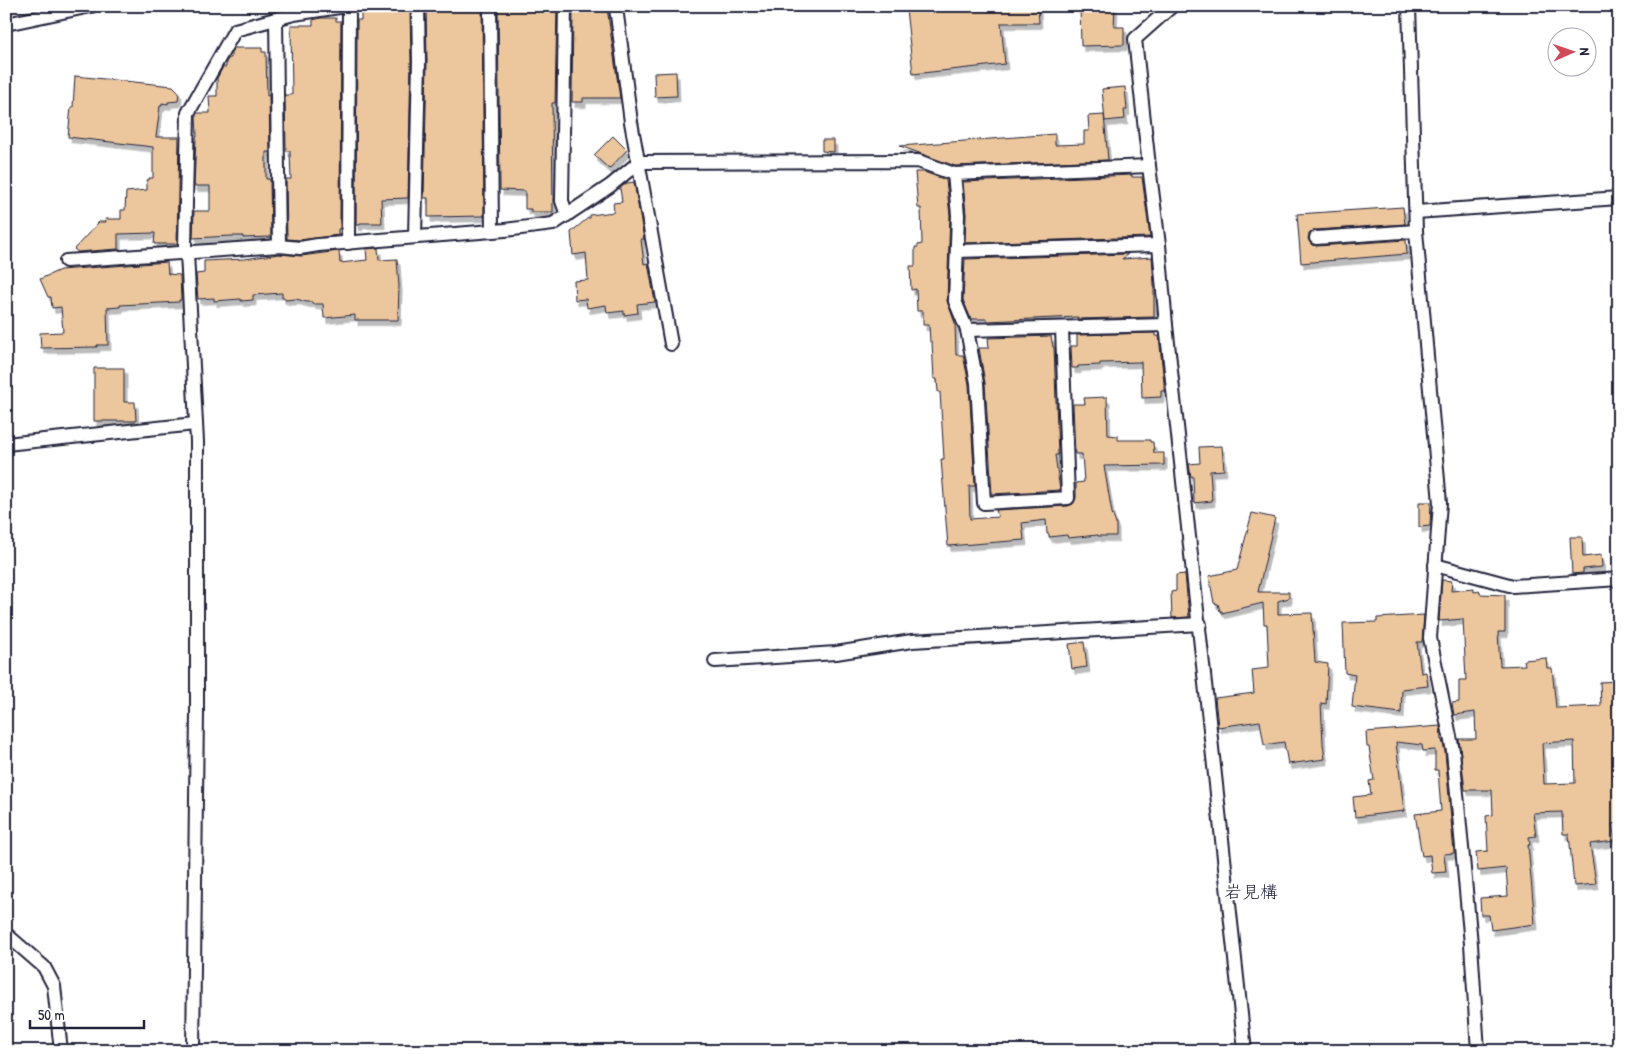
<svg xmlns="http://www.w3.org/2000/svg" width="1625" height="1057" font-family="'Patrick Hand','Klee One',sans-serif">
<defs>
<filter id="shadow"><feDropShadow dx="3" dy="5.5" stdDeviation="0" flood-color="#0004"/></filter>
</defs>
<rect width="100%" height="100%" fill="#fff"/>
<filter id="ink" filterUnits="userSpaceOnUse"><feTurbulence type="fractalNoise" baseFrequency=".02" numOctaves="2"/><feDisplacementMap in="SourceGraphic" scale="10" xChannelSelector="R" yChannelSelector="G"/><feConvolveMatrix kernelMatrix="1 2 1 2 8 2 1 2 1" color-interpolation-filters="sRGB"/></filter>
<g filter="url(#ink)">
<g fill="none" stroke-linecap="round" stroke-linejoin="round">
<!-- stream -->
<polyline stroke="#6789aa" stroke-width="4.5" points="6,1041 9,1051"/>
</g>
<!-- building -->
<g fill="#ecc69c" stroke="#22223b" fill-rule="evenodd" filter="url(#shadow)">
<polygon points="428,6 482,6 484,216 428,217 428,198 424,198 427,61 426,9 428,8"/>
<polygon points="498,6 557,7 555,103 552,103 553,212 531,212 531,209 525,209 525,191 500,190"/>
<polygon points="927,6 1038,6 1039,23 1001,23 1005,64 913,74 906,9"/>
<polygon points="1080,6 1115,6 1114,27 1124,27 1124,45 1081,46"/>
<polygon points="388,7 405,7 405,9 410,9 411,61 408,198 381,199 382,223 360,223 360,225 356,225 357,20 361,20 361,11 388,11"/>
<polygon points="573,7 607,8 620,98 583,98 583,102 572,102"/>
<polygon points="321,18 336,18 336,21 341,21 340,229 338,229 338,235 300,240 287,239 286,179 291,179 290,153 290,151 286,151 285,95 292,95 291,25 313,25 313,20"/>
<polygon points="234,48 262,48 262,52 266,52 267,96 269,95 270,152 266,152 266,179 270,179 271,237 243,238 243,236 231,236 193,238 194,211 210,211 210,186 194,186 196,137 197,137 196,115 197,113 210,113 209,96 217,96 217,78 223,67 226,67 226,62 229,58 231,58 231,53"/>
<polygon points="676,72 677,96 655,97 654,73"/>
<polygon points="75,76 173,86 179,92 178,101 168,102 168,104 162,103 162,106 160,106 156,137 179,137 177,244 154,244 155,233 118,234 118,249 78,252 74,249 99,222 106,222 105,219 121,219 121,210 125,210 126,192 147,190 147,180 149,180 149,178 153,178 153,147 68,137 71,107 73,107"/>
<polygon points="1125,87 1127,110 1124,110 1125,119 1105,121 1102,89"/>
<polygon points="1104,115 1108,160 955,166 900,146 1055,134 1055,145 1084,144 1084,131 1089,131 1088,116"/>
<polygon points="613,136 627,150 609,169 594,155"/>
<polygon points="822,140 834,140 834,152 822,151"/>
<polygon points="915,172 924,172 946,180 950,215 947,301 955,323 956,355 963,355 969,384 975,486 969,486 970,519 998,517 996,510 1068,506 1073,504 1076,498 1076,483 1084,482 1082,454 1075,454 1073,404 1085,404 1084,398 1107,397 1108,435 1118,436 1118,440 1150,440 1150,442 1153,442 1154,453 1164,453 1164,465 1104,466 1112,513 1116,524 1116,536 1098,536 1098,535 1068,538 1067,535 1049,537 1049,534 1047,534 1046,520 1022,523 1024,540 948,546 941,459 944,459 940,392 938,392 937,379 934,379 932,342 930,342 929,325 923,325 923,311 917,311 916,289 911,290 910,266 915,266 915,247 918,247 918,245 922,244 921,208 918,208"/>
<polygon points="1132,175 1132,177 1142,177 1150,237 965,243 966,214 963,182"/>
<polygon points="634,182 644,239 641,239 644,264 648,263 655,302 637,304 638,313 624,315 624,311 607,313 606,305 587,308 586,299 575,300 574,281 588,280 586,253 573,255 571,232 588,218 590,218 590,215 614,212 613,203 622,202 620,188 627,183"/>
<polygon points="1403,207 1405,224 1315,230 1309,234 1308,239 1312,245 1317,246 1406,240 1407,254 1301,263 1297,214"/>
<polygon points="378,248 379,260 397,259 399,286 398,320 355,320 355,315 324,318 323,304 313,304 312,302 307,302 296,299 285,300 285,298 282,298 282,293 253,295 253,300 241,301 241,299 214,301 214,298 198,299 196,274 204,273 204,261 244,259 279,254 301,256 339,251 340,263 367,260 366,249"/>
<polygon points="1128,254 1122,259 1152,257 1154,284 1154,317 1078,319 1078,317 987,321 987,319 971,319 963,300 965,259"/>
<polygon points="167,262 168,274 180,275 181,300 179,300 179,302 120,305 120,307 107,308 108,345 97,345 97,347 41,348 40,333 63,332 61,307 52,308 51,297 48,297 40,279 60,270"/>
<polygon points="1155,333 1155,336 1159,336 1164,383 1164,391 1161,391 1161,397 1142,398 1141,362 1100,363 1100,365 1078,366 1078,368 1072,368 1071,346 1077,346 1077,335"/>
<polygon points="1051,336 1053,347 1054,347 1058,455 1055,455 1060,490 992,494 985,383 979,348 989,348 988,338"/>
<polygon points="94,368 124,368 124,402 135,402 136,421 94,421"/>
<polygon points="1222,446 1224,470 1210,471 1212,501 1194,503 1193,476 1191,477 1189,464 1200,463 1199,447"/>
<polygon points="1419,502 1431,502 1430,526 1419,527"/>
<polygon points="1252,513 1275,518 1258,592 1289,592 1289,598 1278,601 1278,614 1312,613 1315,662 1328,664 1326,704 1321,703 1323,744 1325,759 1288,764 1284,742 1264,745 1260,721 1218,727 1215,698 1254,693 1252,670 1269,668 1267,624 1264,624 1263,603 1222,613 1222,611 1220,611 1218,604 1214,603 1209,576 1237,570"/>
<polygon points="1570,537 1582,537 1583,557 1601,555 1602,567 1583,569 1583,573 1572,574"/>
<polygon points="1185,574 1189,617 1172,618 1171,592 1176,591 1176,575"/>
<path d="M1442,580L1452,581L1451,591L1474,589V592L1480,591V594L1505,595V632H1498L1500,666L1525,665L1524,660L1546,658L1547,668H1552L1556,708L1601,706L1600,682L1618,681L1619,682V823L1612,824L1615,841L1590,844L1596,884L1574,886L1569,834H1563L1562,812L1533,813L1536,836L1529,837L1530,845H1528L1535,924L1491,930L1489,915H1481L1480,898L1508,896L1506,868L1478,871L1476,852L1488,851L1486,816L1493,815L1492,790H1465L1459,739H1476L1475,712L1454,715L1452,703L1459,702V680H1466L1463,619L1439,621ZM1574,741L1575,783L1544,784L1542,743Z"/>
<polygon points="1424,615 1422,642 1417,642 1421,673 1426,672 1428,686 1402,689 1401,713 1352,707 1355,675 1345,673 1343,623 1377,622 1377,618"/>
<polygon points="1084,642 1087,667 1072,669 1069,644"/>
<polygon points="1440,726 1441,740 1442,740 1445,752 1454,853 1444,854 1446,872 1432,873 1430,855 1422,856 1415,814 1441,811 1438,770 1435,770 1435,750 1423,751 1422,745 1396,742 1404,811 1355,817 1353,797 1371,795 1369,781 1374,780 1369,747 1367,747 1366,732"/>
</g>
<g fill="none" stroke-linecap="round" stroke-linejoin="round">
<!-- minor casing -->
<g stroke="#22223b" stroke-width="16">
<g id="minor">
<polyline points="490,6 492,231"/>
<polyline points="565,6 562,201 567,215"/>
<polyline points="615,6 617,15 631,122 671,344"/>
<polyline points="1172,6 1135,39 1149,166 1159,245 1166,325 1245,1051"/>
<polyline points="1409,6 1416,231 1440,503 1430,638 1453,751 1471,944 1478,1051"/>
<polyline points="276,19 279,246"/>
<polyline points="6,24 91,6"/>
<polyline points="954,174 958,215 955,301 967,330 977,383 984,503 1068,498 1062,329"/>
<polyline points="1416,212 1619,198"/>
<polyline points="415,237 419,61 418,6"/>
<polyline points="1316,238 1416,231"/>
<polyline points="348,243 349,6"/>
<polyline points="957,251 1159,245"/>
<polyline points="66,261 279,246 300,248 318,245 505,230 553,224 610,186 639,162 918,161 954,174 1149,166"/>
<polyline points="967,330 1166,325"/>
<polyline points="6,444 195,424"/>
<polyline points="1435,565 1513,586 1619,579"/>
<polyline points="715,661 836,653 912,641 1200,624"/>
<polyline points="6,934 44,967 54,986 61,1051"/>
<polyline points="193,1051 197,713 197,442 187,253 185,247 188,113 235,30 294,14 346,6"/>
</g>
</g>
<!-- minor -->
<use href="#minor" stroke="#fff" stroke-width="12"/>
</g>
</g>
<g text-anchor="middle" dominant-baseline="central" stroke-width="4" stroke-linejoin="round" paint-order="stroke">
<!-- quarter labels -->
<g font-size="18" fill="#22223b" stroke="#fff">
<text x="1251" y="891">岩見構</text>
</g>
</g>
<!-- margin -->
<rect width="1625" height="1057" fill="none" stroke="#fff" stroke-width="25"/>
<rect x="12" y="12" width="1600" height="1032" fill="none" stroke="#22223b" stroke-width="2" filter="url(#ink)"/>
<!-- north arrow -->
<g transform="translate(1572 52) rotate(88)"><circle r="24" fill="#ffffff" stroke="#a7a7b1"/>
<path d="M0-4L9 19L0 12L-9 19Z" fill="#d1495b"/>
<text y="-8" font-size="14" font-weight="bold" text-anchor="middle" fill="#22223b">N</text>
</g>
<!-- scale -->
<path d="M30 1020v8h114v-8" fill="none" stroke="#22223b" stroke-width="2.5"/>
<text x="38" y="1020" font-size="15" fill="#22223b" stroke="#ffffff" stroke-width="4" paint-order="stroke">50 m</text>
</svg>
